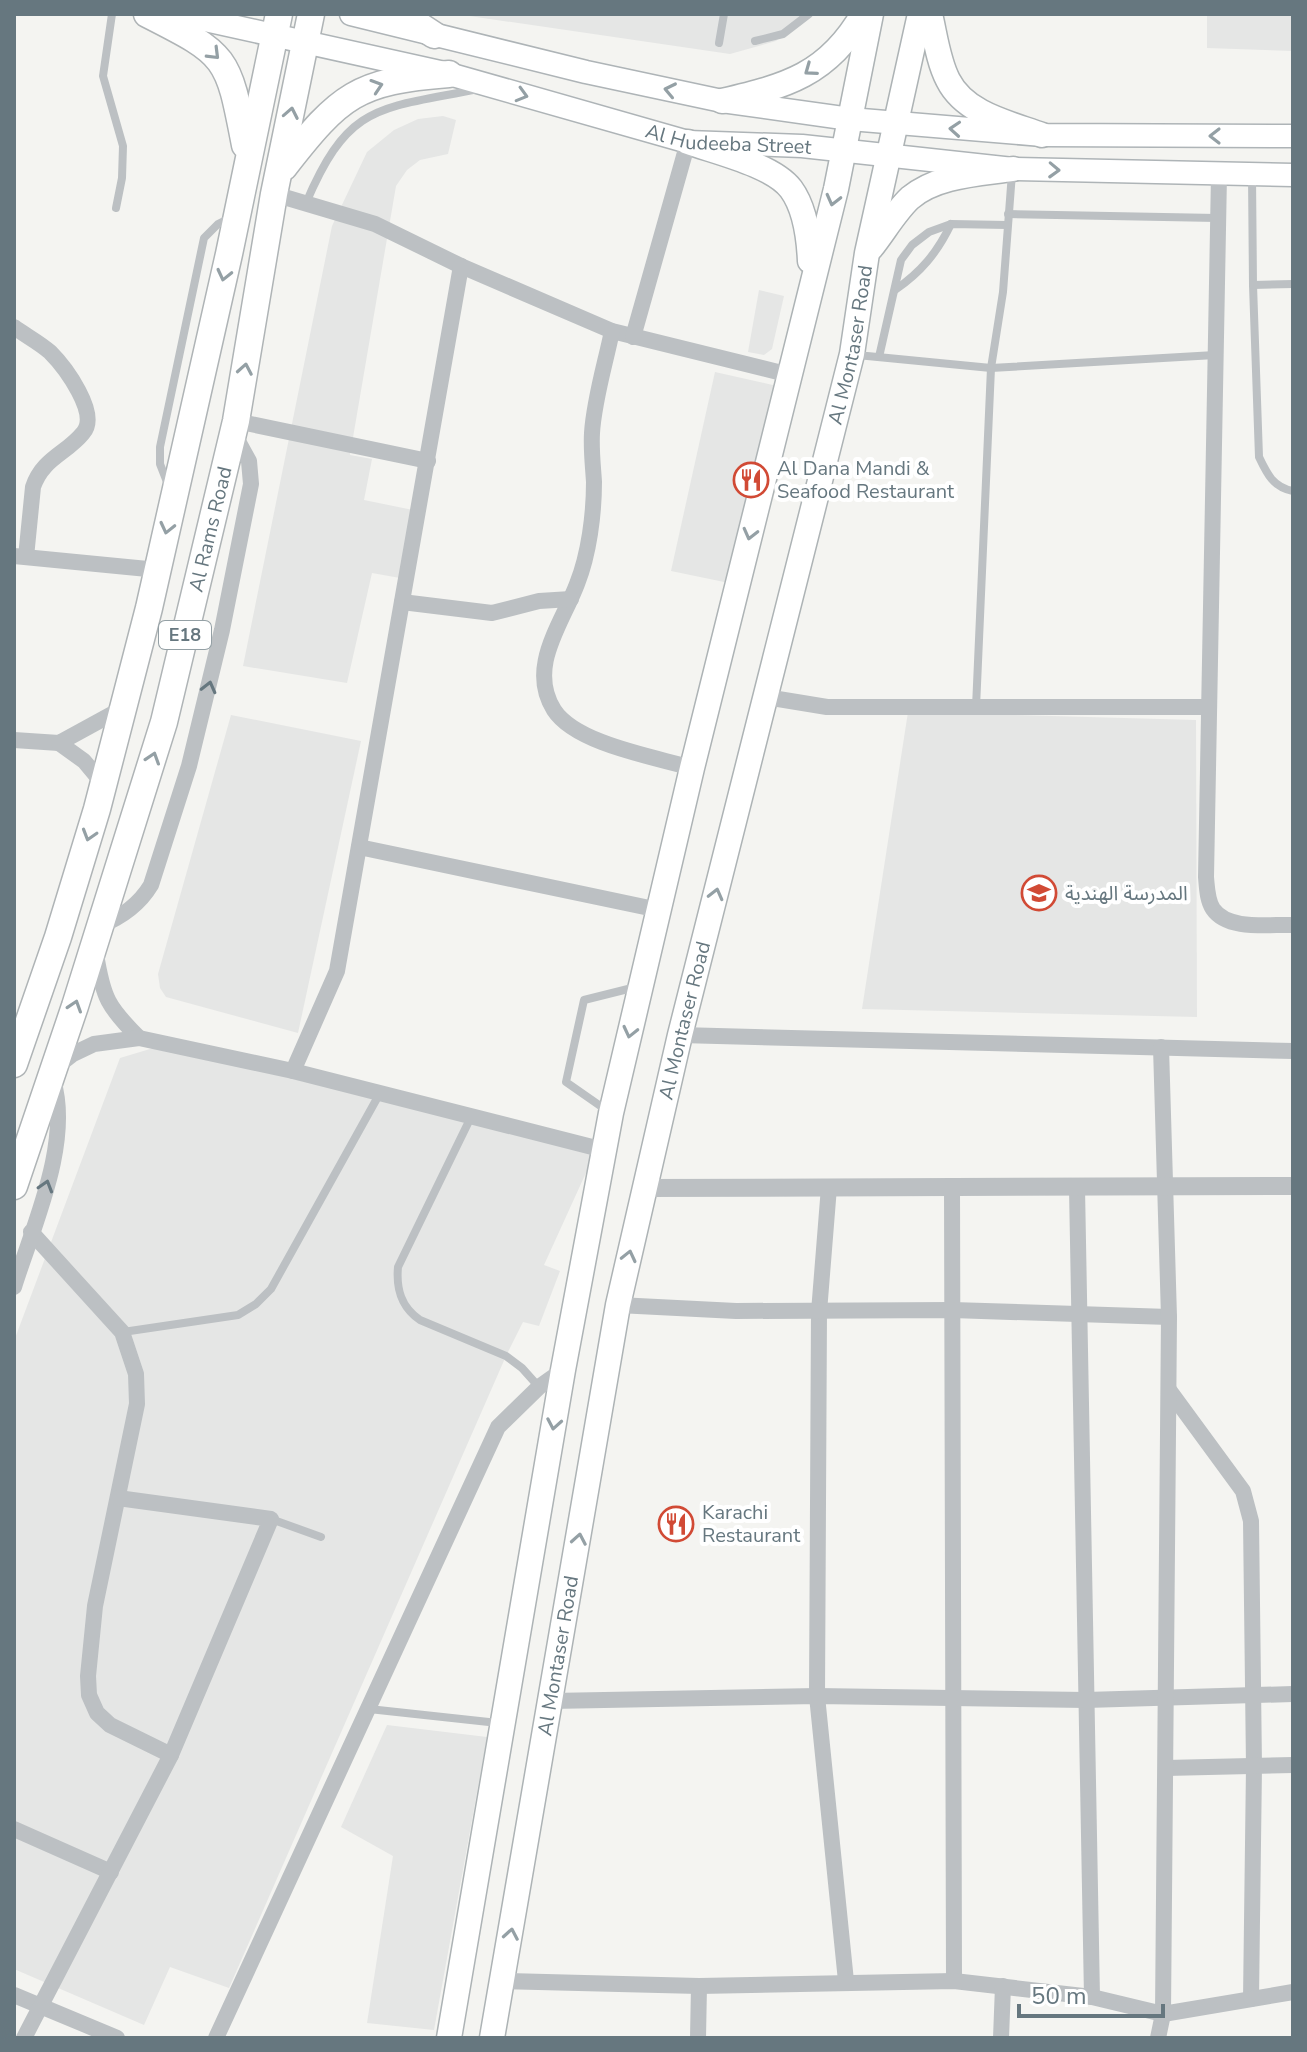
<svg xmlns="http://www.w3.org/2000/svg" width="1307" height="2052" font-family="'Nunito Sans','Noto Sans Arabic',sans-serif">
<rect width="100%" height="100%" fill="#f4f4f1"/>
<!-- built -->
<g fill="#e5e6e5">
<polygon points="456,14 807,14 776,41 730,54"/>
<polygon points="1207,14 1293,14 1293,51 1207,48"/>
<polygon points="443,116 456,120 448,154 420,160 407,170 396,186 350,455 372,459 364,500 413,510 400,578 372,573 347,683 243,666 332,226 367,152 394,130 418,119"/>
<polygon points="759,290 784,296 772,349 764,355 748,352"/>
<polygon points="715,372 777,386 729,583 671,571"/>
<polygon points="908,712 1196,720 1197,1017 862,1009"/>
<polygon points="231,715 361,741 298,1033 166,997 160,988 158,974"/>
<polygon points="160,1046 595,1153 544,1265 560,1271 539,1326 523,1322 506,1356 229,1988 170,1967 144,2025 14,1969 14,1341 120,1058"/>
<polygon points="387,1725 487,1737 434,2030 367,2023 393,1856 341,1827"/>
</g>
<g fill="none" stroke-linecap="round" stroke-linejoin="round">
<!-- secondary casing -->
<g stroke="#aeb4b7" stroke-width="25">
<g id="secondary">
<path id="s1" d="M178,14L449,74L688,142L802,146L1013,169L1293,175"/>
<polyline points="351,14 586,72 722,101 850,119 1042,135 1293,136"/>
</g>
</g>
<!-- primary casing -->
<g stroke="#adb3b5" stroke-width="27">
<g id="primary">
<path d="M930,14C935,35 938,61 948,80C965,114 1009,123 1042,135"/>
<path d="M722,101C786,86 828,75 863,14"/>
<path d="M688,142C716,152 773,165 791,189C805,208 809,239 810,261"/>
<path d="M871,248C884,232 895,212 910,198C937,175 980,174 1013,169"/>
<polyline points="449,2038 563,1370 611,1113 692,768 836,189 871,14"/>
<path id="s2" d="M492,2038L618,1305L680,1035L852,354L867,253L920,14"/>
</g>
</g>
<!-- trunk casing -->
<g stroke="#afb4b6" stroke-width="29">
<g id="trunk">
<path d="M147,14C228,55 228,56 245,145"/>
<polyline points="402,14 434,35"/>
<path d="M284,167C340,95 357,81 449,74"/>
<polyline points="14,1064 58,937 97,809 149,608 229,254 279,14"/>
<path id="s3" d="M14,1186L75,1006L164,722L236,421L274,194L311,14"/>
</g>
</g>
<!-- service -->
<g stroke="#bcc0c3" stroke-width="8">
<polyline points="112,14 103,76 123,146 122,178 116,208"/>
<polyline points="755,41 783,34 809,14"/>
<polyline points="719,43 724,14"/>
<path d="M1252,176L1253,285L1259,457C1267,474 1273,487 1293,491"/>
<path d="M306,203C349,102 379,109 478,89"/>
<polyline points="1008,214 1217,218"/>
<polyline points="1253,285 1293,284"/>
<path d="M895,290C921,272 937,253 951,224"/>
<polyline points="857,355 991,368 1215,355"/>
<polyline points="879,357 901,260 912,245 929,232 951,224 1007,225"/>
<polyline points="169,487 160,464 160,447 204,238 218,224 232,217"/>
<polyline points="976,707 991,368 1003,292 1012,173"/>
<polyline points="609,1112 566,1082 584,1000 636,987"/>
<path d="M471,1117L398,1267C396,1289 401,1307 420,1320L506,1356L522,1368L539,1387"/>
<polyline points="123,1332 238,1315 256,1304 271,1289 380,1093"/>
<polyline points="271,1519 321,1537"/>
<polyline points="369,1709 498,1723"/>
</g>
<!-- minor -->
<g stroke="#bcc0c3" stroke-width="16">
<path d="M1219,175L1206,877C1207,887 1207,900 1213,909C1228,931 1270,924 1293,925"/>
<polyline points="274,194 375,224 461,266 612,331 790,375"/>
<path d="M14,327C25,335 40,343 50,352C65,367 100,414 83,433C66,454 43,458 33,487L26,557"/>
<path d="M612,331C605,365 594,400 592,433C591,450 593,466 594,482C594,514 589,554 577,584C562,624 527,667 554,710C576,744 655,757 692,768"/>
<polyline points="633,337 688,142"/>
<polyline points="236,421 428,461"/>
<polyline points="14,556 158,570"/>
<polyline points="402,602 492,613 539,601 571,599"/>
<polyline points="766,697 827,707 1208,707"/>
<polyline points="14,740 59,743 123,708"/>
<polyline points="59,743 84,761 104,785"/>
<polyline points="359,847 659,910"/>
<path d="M100,926C122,917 139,905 151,885L189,766L222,630L251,484L249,461L233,432"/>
<path d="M96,954C103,998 108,1007 139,1038"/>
<polyline points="680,1035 1293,1051"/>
<polyline points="55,1068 73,1054 94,1044 139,1038 293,1071 604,1150"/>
<polyline points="293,1071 337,971 461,266"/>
<polyline points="829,1187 819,1312 817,1696 846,1981"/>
<polyline points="952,1188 954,1981"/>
<polyline points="1077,1188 1092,1997"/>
<polyline points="31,1232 122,1332 136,1374 137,1404 95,1606 88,1676 89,1695 97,1713 110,1725 171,1755"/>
<path d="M14,1287C33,1226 72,1143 53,1080"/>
<polyline points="618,1305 736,1311 952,1310 1169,1317"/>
<polyline points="1169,1390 1243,1491 1251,1521 1254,1766 1251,1999"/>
<polyline points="551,1701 817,1696 1086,1700 1293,1694"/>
<polyline points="1166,1768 1293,1765"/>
<polyline points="14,1829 111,1872"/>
<polyline points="503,1981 699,1986 954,1981 1092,1997 1163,2014 1293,1992"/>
<polyline points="14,1995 117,2038"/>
<polyline points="24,2038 171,1755 271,1519 118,1498"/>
<polyline points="216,2038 498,1427 539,1387 563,1370"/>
<polyline points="698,2038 699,1986"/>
<polyline points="1001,2038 1003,1986"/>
<polyline points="1158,2038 1163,2014 1169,1317 1161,1047"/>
</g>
<!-- tertiary -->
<polyline stroke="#bcc0c3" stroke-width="18" points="644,1188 1293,1186"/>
<!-- secondary -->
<use href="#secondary" stroke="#fff" stroke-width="22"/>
<!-- primary -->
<use href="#primary" stroke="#fff" stroke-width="24"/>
<!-- trunk -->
<use href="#trunk" stroke="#fff" stroke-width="26"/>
</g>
<!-- one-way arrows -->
<defs><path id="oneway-chevron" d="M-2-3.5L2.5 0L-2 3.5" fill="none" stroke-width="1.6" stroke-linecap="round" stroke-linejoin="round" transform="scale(2)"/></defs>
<g stroke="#94a0a5">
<use href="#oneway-chevron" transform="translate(214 54) rotate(45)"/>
<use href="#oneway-chevron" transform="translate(810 70) rotate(144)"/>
<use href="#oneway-chevron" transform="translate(377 86) rotate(-18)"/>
<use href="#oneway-chevron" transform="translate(670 90) rotate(-168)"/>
<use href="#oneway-chevron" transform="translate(522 95) rotate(16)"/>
<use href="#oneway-chevron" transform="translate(291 113) rotate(-79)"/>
<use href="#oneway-chevron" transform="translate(955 129) rotate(-176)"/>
<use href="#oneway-chevron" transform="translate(1215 136) rotate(-180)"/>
<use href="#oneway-chevron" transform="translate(1054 170) rotate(2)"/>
<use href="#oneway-chevron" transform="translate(833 200) rotate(104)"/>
<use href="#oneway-chevron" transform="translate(224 275) rotate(103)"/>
<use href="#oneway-chevron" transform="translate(245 369) rotate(-80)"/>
<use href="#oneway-chevron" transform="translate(167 528) rotate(103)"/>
<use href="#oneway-chevron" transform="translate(750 534) rotate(104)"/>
<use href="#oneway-chevron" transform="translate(153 758) rotate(-72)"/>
<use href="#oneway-chevron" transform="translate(89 835) rotate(107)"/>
<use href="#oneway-chevron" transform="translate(716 894) rotate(-76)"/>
<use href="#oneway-chevron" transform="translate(75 1006) rotate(-72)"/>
<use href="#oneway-chevron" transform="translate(630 1032) rotate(103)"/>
<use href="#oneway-chevron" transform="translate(629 1256) rotate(-77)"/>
<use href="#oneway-chevron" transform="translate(554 1424) rotate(100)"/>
<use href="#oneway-chevron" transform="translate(579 1539) rotate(-80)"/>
<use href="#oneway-chevron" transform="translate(511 1934) rotate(-80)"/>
</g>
<g stroke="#66777f">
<use href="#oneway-chevron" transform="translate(209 687) rotate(-76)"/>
<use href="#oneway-chevron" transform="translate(46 1186) rotate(-73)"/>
</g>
<!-- icons -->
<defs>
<g id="restaurant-ring" transform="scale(1.8)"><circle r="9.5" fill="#fff" stroke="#d14a35" stroke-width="1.5"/><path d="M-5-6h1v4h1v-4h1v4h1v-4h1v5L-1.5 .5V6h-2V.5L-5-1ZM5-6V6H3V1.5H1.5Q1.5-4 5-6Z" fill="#d14a35"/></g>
<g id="school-ring" transform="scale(1.8)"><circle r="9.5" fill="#fff" stroke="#d14a35" stroke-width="1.5"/><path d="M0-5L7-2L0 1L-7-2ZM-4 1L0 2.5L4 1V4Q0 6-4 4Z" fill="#d14a35"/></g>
</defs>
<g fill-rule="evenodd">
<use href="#restaurant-ring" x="751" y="480"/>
<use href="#school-ring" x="1039" y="893"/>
<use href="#restaurant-ring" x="676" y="1524"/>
</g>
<g text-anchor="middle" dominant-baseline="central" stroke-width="8" stroke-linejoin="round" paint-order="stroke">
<!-- shield labels -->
<rect fill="#fff" stroke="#94a0a5" stroke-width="2" x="159" y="621" width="52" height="28" rx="6"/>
<g font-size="18" font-weight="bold" fill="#66777f">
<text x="185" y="635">E18</text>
</g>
<!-- street labels -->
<g font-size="20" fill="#66777f" stroke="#fff">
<text stroke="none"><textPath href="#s1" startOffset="566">Al Hudeeba Street</textPath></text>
<text stroke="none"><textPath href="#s2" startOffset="1732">Al Montaser Road</textPath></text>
<text stroke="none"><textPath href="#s3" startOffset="686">Al Rams Road</textPath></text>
<text stroke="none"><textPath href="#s2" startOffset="1036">Al Montaser Road</textPath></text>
<text stroke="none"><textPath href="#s2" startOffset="388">Al Montaser Road</textPath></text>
</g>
<!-- poi labels -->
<g font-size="20" fill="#66777f" stroke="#fff" text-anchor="start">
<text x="777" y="468">Al Dana Mandi &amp;<tspan x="777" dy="23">Seafood Restaurant</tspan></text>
<text x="1065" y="893">المدرسة الهندية</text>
<text x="702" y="1512">Karachi<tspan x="702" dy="23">Restaurant</tspan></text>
</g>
</g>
<!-- border -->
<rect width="1307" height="2052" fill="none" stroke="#66777f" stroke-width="32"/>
<!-- scale -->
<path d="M1019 2004v12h144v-12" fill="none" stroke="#66777f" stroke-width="4"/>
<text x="1031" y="2004" font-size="24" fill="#66777f" stroke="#ffffff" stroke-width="6" paint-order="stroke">50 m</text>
</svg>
